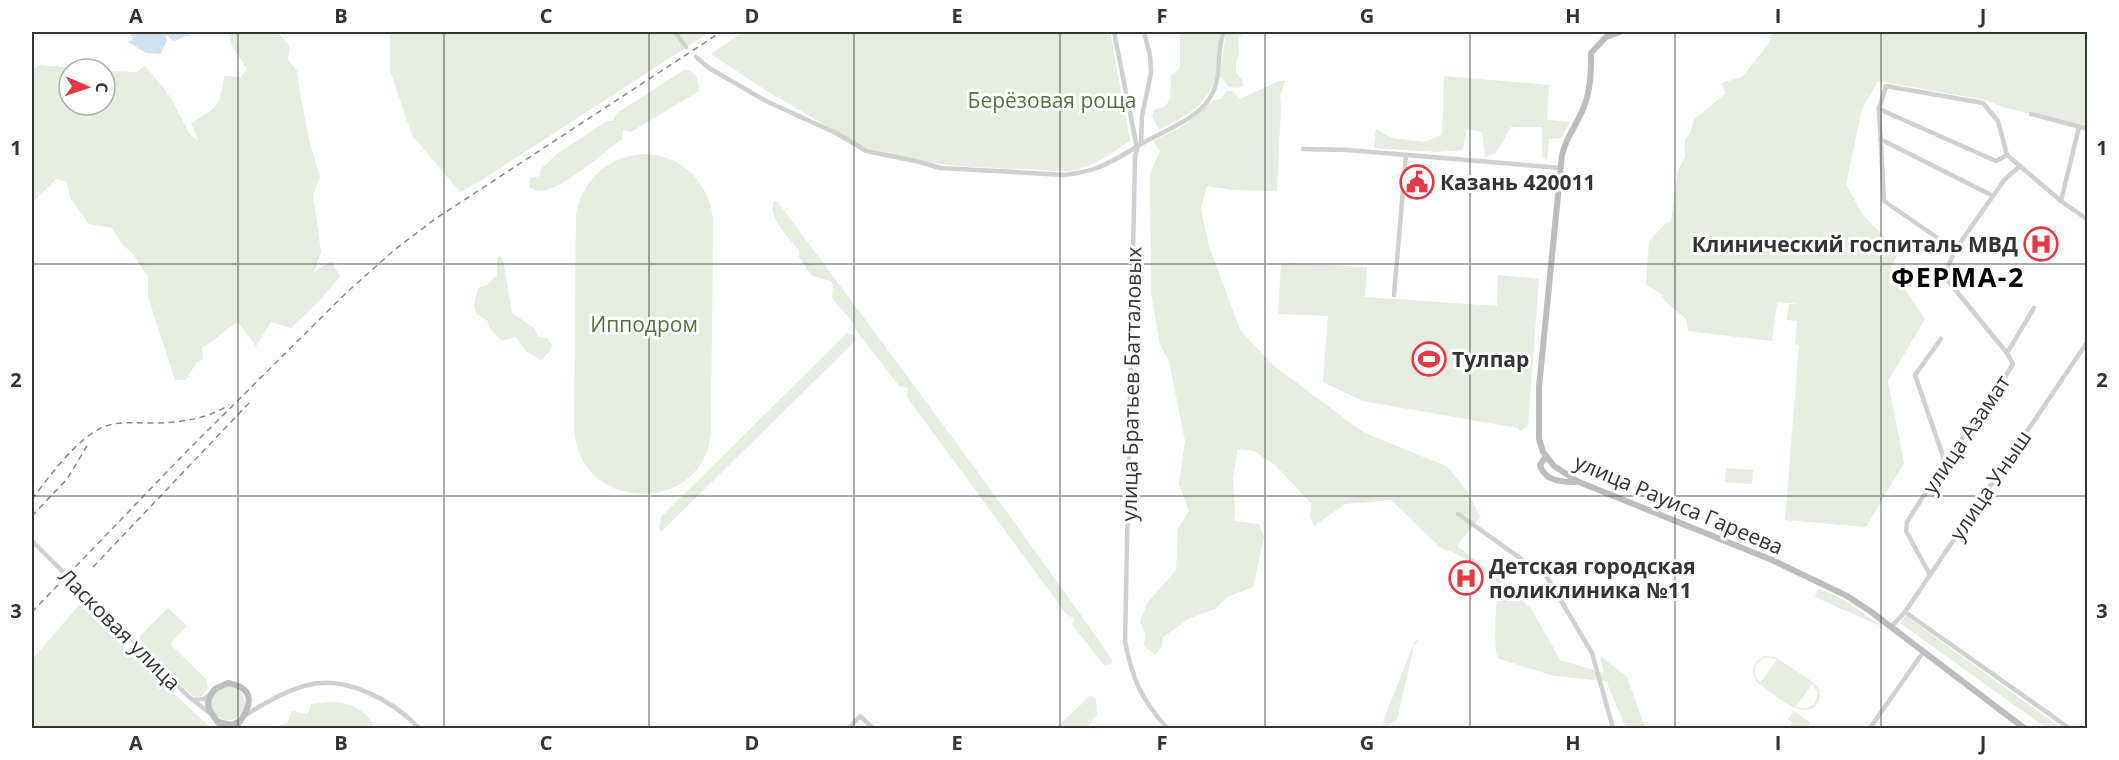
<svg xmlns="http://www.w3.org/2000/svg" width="2119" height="760" font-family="'Open Sans',sans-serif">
<rect width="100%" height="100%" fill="#fff"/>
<!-- green -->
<g fill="#e6ecdf" fill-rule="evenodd">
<path d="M228,32H277L290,46L288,60L297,71L300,93L309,140L320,177L313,195L321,252L314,272L332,261L340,277L317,303L291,328L271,322L256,346L238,322C223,330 217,340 202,348L203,359L196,363L186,380H175L148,297V277L133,254L121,243L112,228L89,224L71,199L66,181L56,179L32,203V70L40,65L87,69H69V105H105V71L137,72L145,65L171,98L190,135L198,140L191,123C218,106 220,108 224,76L241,77L247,69L232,46Z"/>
<polygon points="390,32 710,32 482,180 460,192 412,135 390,70"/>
<path d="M742,32H1110L1130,140C1112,154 1092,168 1068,171C1055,172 1040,169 1027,169C971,168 915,165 862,147L762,88L711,54Z"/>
<path d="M1180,32H1221C1218,45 1218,59 1216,73C1211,104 1184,117 1159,130L1152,116L1154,110L1166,106L1170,98L1171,76L1180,67Z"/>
<polygon points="1226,32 1244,32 1238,38 1239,54 1236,61 1236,72 1242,80 1243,86 1238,88 1229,87 1220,76"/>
<polygon points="1771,32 2087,32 2087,128 2002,107 1986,100 1878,81 1862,109 1846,184 1863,215 1899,252 1890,268 1925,319 1888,381 1904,463 1866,527 1785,520 1799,345 1795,344 1797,321 1787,320 1789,304 1799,304 1777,302 1772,341 1688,331 1686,319 1666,302 1661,294 1646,284 1649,241 1664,225 1671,221 1678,170 1685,157 1685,139 1690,133 1694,119 1726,93 1721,83 1742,77 1770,42"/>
<path d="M686,69C697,73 699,81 699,91L631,132L623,130L622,139C602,154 569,183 547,190C540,192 535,190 529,187L530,178L540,176V170L557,154L607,121H613L617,113Z"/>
<polygon points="1444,76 1549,85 1547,120 1570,122 1561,138 1549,139 1547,161 1542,156 1542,127 1511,127 1496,153 1485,157 1482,132 1467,129 1463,150 1436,152 1374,148 1376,129 1392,138 1424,142 1442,135"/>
<path d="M1279,81H1285L1280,97L1281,107L1277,191L1232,190L1207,186L1201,208L1208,243L1240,330L1274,366L1363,432L1448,467L1469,494L1480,517L1457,546L1507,585L1532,610L1560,660L1604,673L1600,656L1627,677L1645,728H1626L1606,681L1554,676L1497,658C1493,633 1497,608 1497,582C1480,570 1463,553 1442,549L1391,500L1345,504L1314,526L1310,517L1311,503L1275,465L1254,451L1238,449L1233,477L1235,511L1234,521L1259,524L1264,537L1253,587L1227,597L1215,609L1190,618L1163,637L1162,646L1155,655L1144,646L1145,633L1140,621L1148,602L1176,570L1178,528L1189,511L1179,484L1185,441L1169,361L1160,345L1151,293L1150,173L1160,151L1153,141L1185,125L1213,100L1221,99L1227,91H1233L1240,99Z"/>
<path d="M647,154C683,156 709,183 713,219L711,429C708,514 581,517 574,430L576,214C582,179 611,154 647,154Z"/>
<path d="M774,201H777C890,353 1003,504 1112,659V663L1107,665L1103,664L1072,624L1074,618L1067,615L907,397L908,388L899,386L856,330L854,324L832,298L833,285L831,281L812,276L799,257V250C789,237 767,218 774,201Z"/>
<polygon points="500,256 503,260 512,313 534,328 538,337 547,338 552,345 550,351 541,360 526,351 515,337 502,341 491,330 487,320 476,314 474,305 478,288 487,285 497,276 497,258"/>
<polygon points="1281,263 1367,267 1365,297 1497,306 1498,275 1539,279 1528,426 1520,431 1518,428 1363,401 1323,382 1328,316 1278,314"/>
<polygon points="847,333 854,335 855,341 662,531 659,530 661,517"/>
<polygon points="1726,468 1753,470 1752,484 1725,482"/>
<path d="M1818,589C1841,595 1862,612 1880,626L1815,597Z"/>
<polygon points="79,605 211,728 32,728 32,660"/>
<polygon points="168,608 187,626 170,644 206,679 208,688 202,696 194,697 140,644 140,636"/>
<polygon points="1906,616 2061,728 2046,728 1900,623"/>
<polygon points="1418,640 1414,646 1397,720 1390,723 1389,728 1383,728 1385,716 1415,641"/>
<path d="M1766,656L1775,657L1813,682L1819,689L1820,696C1813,730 1771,693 1757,682C1750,671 1753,660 1766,656ZM1769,657L1777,660L1760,683C1750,672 1755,659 1769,657ZM1812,684L1818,693L1815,703L1806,709L1796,707Z"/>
<circle cx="228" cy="703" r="17"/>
<polygon points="1090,696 1096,699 1097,715 1087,728 1056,728"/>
<path d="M332,702C351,703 362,708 373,724V728H273L288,722L292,711L308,714L311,704Z"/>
<polygon points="1794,711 1811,723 1807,728 1786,728 1793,723 1788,719"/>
</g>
<!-- water -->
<polygon fill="#cfe2ee" points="134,32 173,32 175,35 178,32 189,32 189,35 174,41 166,35 167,42 163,47 161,54 146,53 128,42 133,39 131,34"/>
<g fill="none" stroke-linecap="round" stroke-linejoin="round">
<!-- street -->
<g stroke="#d0d0d0" stroke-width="4.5">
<polyline points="675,32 686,47"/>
<path d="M1114,32L1137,148L1135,158L1125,642C1133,680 1141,699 1167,728"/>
<path d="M696,57L709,68L766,101L838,134L866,151L915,161L941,168L1065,175C1076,173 1087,172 1097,168C1112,162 1127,153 1141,144C1166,129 1202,119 1214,90C1222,71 1216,49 1224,32"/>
<polyline points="1879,109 1996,161 2007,155 2061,201 2088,220"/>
<polyline points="2031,114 2088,129"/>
<polyline points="1880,139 1993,196"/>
<polyline points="1141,144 1142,116 1151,73 1150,55 1144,32"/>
<polyline points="1303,149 1348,150 1560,168"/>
<polyline points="2061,201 2079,127"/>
<polyline points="1955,250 1884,201 1879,109 1886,86 1983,103 1998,121 2007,155"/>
<polyline points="1394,295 1406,155"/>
<polyline points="1941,339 1915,375 1945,462"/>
<polyline points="2007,353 2034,308"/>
<polyline points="1458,514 1547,577 1592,653 1613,728"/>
<polyline points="32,541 189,697 211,714"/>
<polyline points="1930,575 1906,531 1907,522 1945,462 1987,405 2013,364 2007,353 1944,276 1955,250 2005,179 2020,166"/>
<polyline points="1905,612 2069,728"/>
<polyline points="1891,627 1905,612 2088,341"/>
<polyline points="194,700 204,699 210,694"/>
<path d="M246,715C263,704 287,690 308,685C347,675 393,701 419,728"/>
<polyline points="849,728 860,716 873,728"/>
<polyline points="1870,728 1924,651"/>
</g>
<!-- secondary -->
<g stroke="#bdbdbd" stroke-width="6">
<path d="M1620,32L1606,37L1591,53C1591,70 1591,87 1585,104C1579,122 1566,136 1562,155L1539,387V439L1543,452L1554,466L1579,482L1772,560L1847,596L1870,611L2024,728"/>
<path d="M1546,456L1540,465C1544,481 1562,482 1575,482"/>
<polyline points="218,722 232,725 240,721"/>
<path d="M222,728C213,713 200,707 215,689L228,683C260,689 249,711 235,728"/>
</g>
<!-- rail -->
<g stroke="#888" stroke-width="1.5" stroke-dasharray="6 4.5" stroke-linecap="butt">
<path d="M32,499C49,477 77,438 103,427C118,421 133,423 149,423C177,423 205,420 229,405"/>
<polyline points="32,516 67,479 87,446"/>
<polyline points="93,567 250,402"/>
<polyline points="32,612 186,452 345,294 393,251 435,219 721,32"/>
</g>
</g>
<!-- grid -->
<path fill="none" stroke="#333" stroke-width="1.5" stroke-opacity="0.55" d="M238,32V728M444,32V728M649,32V728M854,32V728M1060,32V728M1265,32V728M1470,32V728M1675,32V728M1881,32V728M32,264H2088M32,496H2088"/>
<!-- icons -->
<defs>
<g id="civic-ring" transform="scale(1.725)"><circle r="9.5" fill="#fff" stroke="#e63946" stroke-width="1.5"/><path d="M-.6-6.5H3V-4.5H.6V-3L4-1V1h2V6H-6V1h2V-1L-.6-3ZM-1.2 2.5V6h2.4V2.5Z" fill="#e63946"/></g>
<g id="hospital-ring" transform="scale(1.725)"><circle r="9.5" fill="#fff" stroke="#e63946" stroke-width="1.5"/><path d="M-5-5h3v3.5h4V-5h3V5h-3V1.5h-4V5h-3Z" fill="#e63946"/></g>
<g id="stadium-ring" transform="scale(1.725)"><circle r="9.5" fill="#fff" stroke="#e63946" stroke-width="1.5"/><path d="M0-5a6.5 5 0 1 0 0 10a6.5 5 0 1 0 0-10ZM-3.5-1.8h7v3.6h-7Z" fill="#e63946"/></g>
</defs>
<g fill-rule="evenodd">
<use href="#civic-ring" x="1417" y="182"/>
<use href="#hospital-ring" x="2041" y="244"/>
<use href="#stadium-ring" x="1429" y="359"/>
<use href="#hospital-ring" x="1466" y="578"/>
</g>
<g text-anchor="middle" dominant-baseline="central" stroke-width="6" stroke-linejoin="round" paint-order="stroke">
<!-- park labels -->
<g font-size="21" fill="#56703f" stroke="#fff">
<text x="1052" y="100">Берёзовая роща</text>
<text x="644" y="324">Ипподром</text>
</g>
<!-- poi labels -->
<g font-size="21" font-weight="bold" fill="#333" stroke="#fff" text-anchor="start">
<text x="1440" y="182">Казань 420011</text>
<text x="2018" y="244" text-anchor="end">Клинический госпиталь МВД</text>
<text x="1452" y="359">Тулпар</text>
<text x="1489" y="566">Детская городская<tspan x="1489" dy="24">поликлиника №11</tspan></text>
</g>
<!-- street labels -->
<g font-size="21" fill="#333" stroke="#fff">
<text transform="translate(1131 384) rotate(-89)">улица Братьев Батталовых</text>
<text transform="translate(1966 434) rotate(-56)">улица Азамат</text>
<text transform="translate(1990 485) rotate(-56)">улица Уныш</text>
<text transform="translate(1679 504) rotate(23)">улица Рауиса Гареева</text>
<text transform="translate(120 629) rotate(45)">Ласковая улица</text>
</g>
<!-- district labels -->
<g font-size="27" font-weight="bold" letter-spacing="1.5" fill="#000" stroke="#fff">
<text x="1958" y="276">ФЕРМА-2</text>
</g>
</g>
<!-- border -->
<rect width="2119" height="760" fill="none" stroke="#ffffff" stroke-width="66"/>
<!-- north arrow -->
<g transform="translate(87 87) rotate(92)"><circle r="28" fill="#ffffff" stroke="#adadad" stroke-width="1.5"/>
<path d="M0-4.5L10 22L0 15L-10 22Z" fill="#e63946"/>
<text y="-9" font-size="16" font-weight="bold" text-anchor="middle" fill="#333333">С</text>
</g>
<rect x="33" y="33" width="2053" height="694" fill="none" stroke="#333" stroke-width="2"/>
<g font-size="20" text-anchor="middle" font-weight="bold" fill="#333">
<text x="136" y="23">A</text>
<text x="341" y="23">B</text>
<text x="546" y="23">C</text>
<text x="752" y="23">D</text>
<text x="957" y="23">E</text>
<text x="1162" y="23">F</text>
<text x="1367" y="23">G</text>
<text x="1573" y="23">H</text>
<text x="1778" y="23">I</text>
<text x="1983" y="23">J</text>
<text x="16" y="155">1</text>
<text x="2102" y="155">1</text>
<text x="16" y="387">2</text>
<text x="2102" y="387">2</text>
<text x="16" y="618">3</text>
<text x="2102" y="618">3</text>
<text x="136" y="750">A</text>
<text x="341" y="750">B</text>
<text x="546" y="750">C</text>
<text x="752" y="750">D</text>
<text x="957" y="750">E</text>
<text x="1162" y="750">F</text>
<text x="1367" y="750">G</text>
<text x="1573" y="750">H</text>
<text x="1778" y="750">I</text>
<text x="1983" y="750">J</text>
</g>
</svg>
